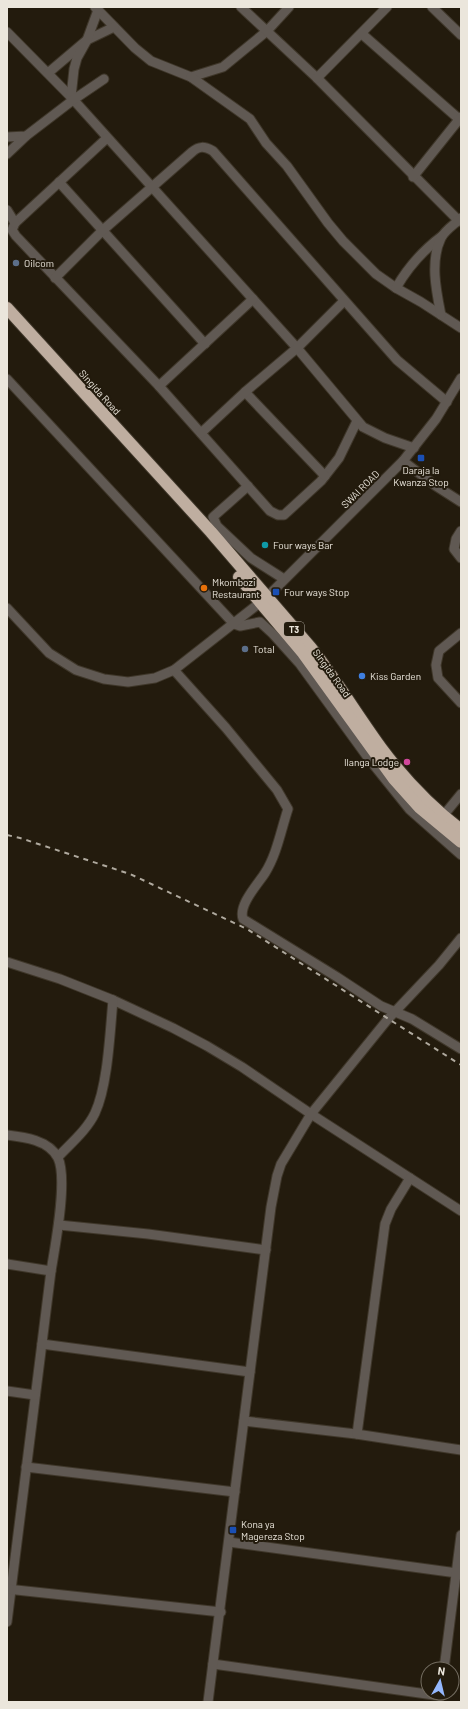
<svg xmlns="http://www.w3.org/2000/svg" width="468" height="1709" font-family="Barlow,sans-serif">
<rect width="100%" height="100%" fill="#231b0d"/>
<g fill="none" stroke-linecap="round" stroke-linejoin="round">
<!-- minor casing -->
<g stroke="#3f372a" stroke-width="11">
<g id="minor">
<polyline points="95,7 135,48 151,61 191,77 223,67 267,31 289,7"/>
<polyline points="241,7 317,78 459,221"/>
<polyline points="432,7 461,35"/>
<polyline points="7,32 71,97 297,348 363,427 385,438 414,448"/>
<polyline points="362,34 459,119"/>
<polyline points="48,73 87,40 114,27"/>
<polyline points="191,77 250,119 266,143 287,166 328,223 343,241 376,274 396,288 421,302 461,328"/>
<polyline points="317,78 387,7"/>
<polyline points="71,97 74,69 77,58 87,40 98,10"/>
<polyline points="7,137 26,136 73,100 104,79"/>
<polyline points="107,138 15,223 12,230 16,236 159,386 270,511 278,515 284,515 321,481 339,458 357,421"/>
<polyline points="7,154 26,136"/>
<polyline points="413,177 461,117"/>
<polyline points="59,182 205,344"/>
<polyline points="7,210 15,223"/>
<path d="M55,278L103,230L192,152C199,146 204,146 213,151L397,360L447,402"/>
<path d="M396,288C408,267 422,251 442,236"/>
<path d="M441,315C436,290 430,261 441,238C445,230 455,224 461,218"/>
<polyline points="7,379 234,624 240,626 260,622 273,634 300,664 369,759 410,810 461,855"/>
<polyline points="159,386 253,299"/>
<polyline points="245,392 325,476"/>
<polyline points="201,433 245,392 297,348 344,301"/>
<polyline points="403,461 436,486 461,502"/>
<polyline points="248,486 213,517 217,526 251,558 284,579"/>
<polyline points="461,531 456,539 454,549 461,558"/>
<polyline points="7,608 49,653 76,670 104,679 128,682 155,678 174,670 266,598 403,461 436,419 461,378"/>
<polyline points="461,633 439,651 436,665 438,678 461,703"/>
<path d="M174,670L226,728L277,790L288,809C281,830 277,854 265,873C258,884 238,905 243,919L337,977L381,1006L412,1019L461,1049"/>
<polyline points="443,816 461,794"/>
<polyline points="7,962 60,979 113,1000 173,1028 207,1046 242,1067 311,1114 461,1211"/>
<path d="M7,1135C24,1137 49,1140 58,1158C68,1179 55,1247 51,1271C48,1295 45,1319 42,1343C30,1436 19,1529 7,1622"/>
<path d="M58,1157C70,1144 87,1130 95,1113C108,1085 110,1031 113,1000"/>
<polyline points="59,1225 148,1234 266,1250"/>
<polyline points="7,1264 51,1271"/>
<polyline points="42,1344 250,1372"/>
<polyline points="7,1391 35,1395"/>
<polyline points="244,1421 356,1434 461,1450"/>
<polyline points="357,1434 385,1224 391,1209 410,1178"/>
<polyline points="26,1467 235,1492"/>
<polyline points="229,1542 457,1573"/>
<polyline points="7,1589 221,1612"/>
<polyline points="213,1664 441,1696"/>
<polyline points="444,1669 461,1535"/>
<polyline points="208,1702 271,1207 277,1176 281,1164 311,1114 388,1019 439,965 461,938"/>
</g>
</g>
<!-- highway casing -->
<g stroke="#3f372a" stroke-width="14">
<g id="highway">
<path d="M7,308L211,532L311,648C336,680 357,715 381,748C404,779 431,807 461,830"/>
<polyline points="239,577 303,653 394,779 420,808 461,842"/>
</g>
</g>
<!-- minor -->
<use href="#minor" stroke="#605953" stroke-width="9"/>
<!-- highway -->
<use href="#highway" stroke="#bfaea0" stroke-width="12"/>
<!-- rail -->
<polyline stroke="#afa99e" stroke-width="2" stroke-dasharray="5 5" stroke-linecap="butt" points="7,835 20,838 130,874 247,929 461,1065"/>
</g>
<!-- markers -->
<g fill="#5c6f8a" stroke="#231b0d" stroke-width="1.5">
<circle cx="16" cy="263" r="4"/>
<circle cx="245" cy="649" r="4"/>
</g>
<g fill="#1a4fb4" stroke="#231b0d" stroke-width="1.5">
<rect x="417" y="454" width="8" height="8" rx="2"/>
<rect x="272" y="588" width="8" height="8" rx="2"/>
<rect x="229" y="1526" width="8" height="8" rx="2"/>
</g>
<circle fill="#0f9aa8" stroke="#231b0d" stroke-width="1.5" cx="265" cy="545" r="4"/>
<circle fill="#e8710a" stroke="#231b0d" stroke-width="1.5" cx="204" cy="588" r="4"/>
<circle fill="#3f7fe0" stroke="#231b0d" stroke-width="1.5" cx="362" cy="676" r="4"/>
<circle fill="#d1479c" stroke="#231b0d" stroke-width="1.5" cx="407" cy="762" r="4"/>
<g text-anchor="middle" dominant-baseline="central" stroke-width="4" stroke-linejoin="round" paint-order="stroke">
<!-- shield labels -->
<rect fill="#231b0d" stroke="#afa99e" stroke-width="1" x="284" y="622" width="20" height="14" rx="3"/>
<g font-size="9" font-weight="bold" fill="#ebe6dc">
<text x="294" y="629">T3</text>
</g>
<!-- poi labels -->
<g font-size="10" fill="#ebe6dc" stroke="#231b0d" text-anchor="start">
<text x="24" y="263">Oilcom</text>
<text x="421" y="470" text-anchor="middle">Daraja la<tspan x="421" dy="12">Kwanza Stop</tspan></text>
<text x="273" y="545">Four ways Bar</text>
<text x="212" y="582">Mkombozi<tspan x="212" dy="12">Restaurant</tspan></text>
<text x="284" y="592">Four ways Stop</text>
<text x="253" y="649">Total</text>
<text x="370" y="676">Kiss Garden</text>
<text x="399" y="762" text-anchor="end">Ilanga Lodge</text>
<text x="241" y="1524">Kona ya<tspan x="241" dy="12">Magereza Stop</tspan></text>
</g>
<!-- street labels -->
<g font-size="10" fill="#ebe6dc" stroke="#231b0d">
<text transform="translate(100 392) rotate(48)">Singida Road</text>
<text transform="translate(360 489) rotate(-45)">SWAI ROAD</text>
<text transform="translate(332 673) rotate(54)">Singida Road</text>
</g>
</g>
<!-- border -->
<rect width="468" height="1709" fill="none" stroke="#ebe6dc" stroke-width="16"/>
<!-- north arrow -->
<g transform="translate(440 1681) rotate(8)"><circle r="19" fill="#231b0d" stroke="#736c60"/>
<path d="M0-3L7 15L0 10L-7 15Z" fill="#94b7fd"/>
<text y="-6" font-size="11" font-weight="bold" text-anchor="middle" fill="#ebe6dc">N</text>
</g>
</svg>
